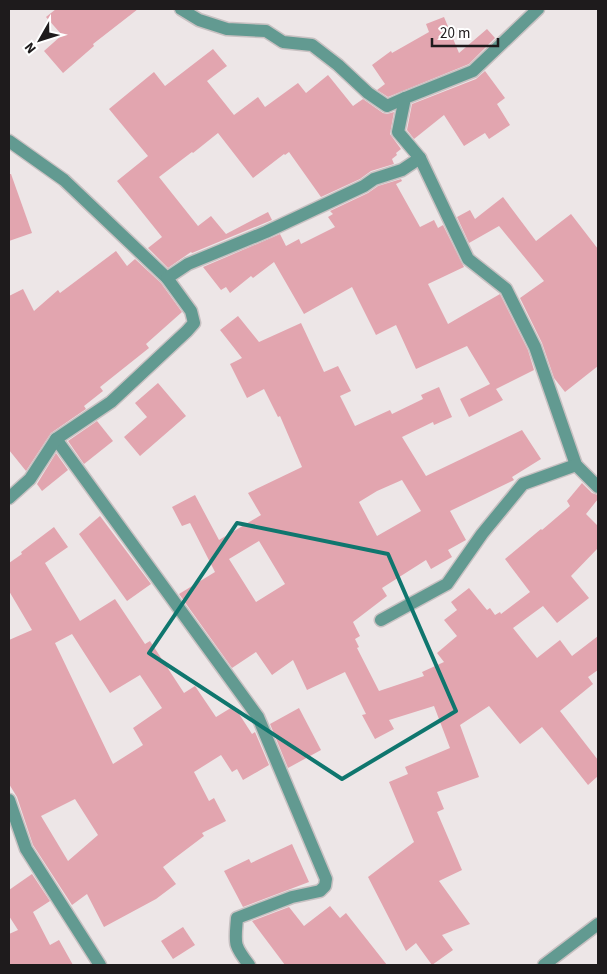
<svg xmlns="http://www.w3.org/2000/svg" width="607" height="974" font-family="'Source Sans 3',sans-serif">
<rect width="100%" height="100%" fill="#ede6e7"/>
<!-- building -->
<g fill="#e2a5af" fill-rule="evenodd">
<polygon points="56,9 138,9 93,44 94,46 63,73 44,51 62,35 46,17"/>
<polygon points="444,17 459,53 487,29 495,38 469,64 388,97 377,90 385,84 372,65 391,51 392,53 429,32 426,24"/>
<polygon points="213,49 227,66 207,81 234,115 258,97 265,107 298,83 306,93 328,75 353,106 363,99 383,113 387,114 394,112 390,134 401,149 396,153 397,155 392,159 394,164 371,171 360,179 321,197 289,152 285,155 284,154 253,178 218,133 193,153 192,152 159,177 198,226 211,216 226,234 268,212 272,220 192,253 191,252 168,268 148,248 162,237 117,181 148,156 109,109 154,72 165,86"/>
<polygon points="485,71 505,98 497,104 510,125 489,139 485,133 464,146 444,115 414,139 407,130 412,104 476,79"/>
<polygon points="9,174 11,174 32,233 9,241"/>
<polygon points="401,179 402,181 396,184 420,227 434,220 438,228 443,225 464,267 428,284 448,324 500,294 528,350 534,370 496,389 503,400 469,417 460,399 490,384 467,346 416,369 396,325 376,335 352,287 304,314 274,262 253,278 251,276 230,293 226,287 221,290 203,267 280,234 286,246 299,239 301,244 335,227 328,217 333,214 330,211 368,193 378,186"/>
<polygon points="503,197 536,241 571,214 598,249 598,366 565,392 554,378 542,343 520,298 544,281 499,226 469,243 457,217 470,210 475,219"/>
<polygon points="116,251 127,266 135,259 161,283 182,312 146,344 149,348 100,387 103,391 84,406 86,409 51,433 26,471 9,450 9,296 23,289 34,311 58,290 60,293"/>
<path d="M238,316L259,342L301,323L324,372L338,366L351,391L340,396L355,426L390,410L392,414L423,399L421,395L439,387L452,417L434,425L433,422L402,437L426,476L522,430L541,459L512,477L514,480L450,511L466,540L448,550L452,557L431,569L426,560L382,588L387,596L353,622L360,636L355,639L359,647L357,648L379,691L424,676L422,672L444,662L437,653L457,636L444,620L457,610L451,602L469,588L487,610L490,608L495,615L500,612L501,614L530,592L505,559L541,529L542,530L570,506L567,501L582,483L592,493L598,495V499L586,514L598,526V548L571,576L589,598L557,623L543,606L513,628L537,658L560,640L572,656L598,636V670L588,677L593,684L560,711L598,760V776L588,785L542,727L520,744L489,706L460,725L479,777L437,792L444,809L437,812L462,870L439,881L470,924L442,935L453,950L432,965L416,943L406,951L368,877L414,842L389,782L408,774L405,767L450,748L434,706L389,720L394,729L375,739L362,715L366,714L345,672L307,690L293,660L272,675L256,652L232,668L179,594L215,572L190,523L182,526L172,507L195,495L219,540L261,515L248,493L302,467L280,416L278,417L264,389L247,398L230,364L242,358L220,330ZM402,480L421,511L377,536L359,502L377,491ZM259,541L285,584L256,602L229,559Z"/>
<polygon points="158,383 186,416 140,456 124,437 147,417 135,403"/>
<polygon points="97,421 113,441 84,464 68,441"/>
<polygon points="56,453 68,470 42,491 37,484"/>
<polygon points="100,516 151,584 127,601 79,534"/>
<path d="M54,527L68,547L45,563L80,621L115,599L145,644L150,641L184,693L195,686L216,717L234,706L252,734L255,732L269,765L243,780L237,769L232,772L221,755L194,772L209,801L214,798L226,821L202,833L204,836L163,867L176,884L156,899L104,927L87,894L72,905L33,845L17,797L9,784V640L32,630L9,591V563L22,554L21,552ZM72,634L110,693L140,675L162,708L133,728L143,745L113,764L55,643ZM75,799L98,835L68,861L41,816Z"/>
<polygon points="299,708 321,750 288,768 270,724"/>
<polygon points="292,844 309,882 243,907 224,871 249,859 251,863"/>
<polygon points="32,874 50,901 33,912 50,945 59,940 73,965 9,965 9,934 18,930 9,916 9,890"/>
<polygon points="330,906 340,918 346,913 387,965 285,965 252,921 289,907 304,926"/>
<polygon points="183,927 195,945 173,959 161,941"/>
</g>
<g fill="none" stroke-linecap="round" stroke-linejoin="round">
<!-- street casing -->
<g stroke="#c8c1c2" stroke-width="15">
<g id="street">
<polyline points="181,9 199,20 227,29 266,31 283,42 312,45 338,65 368,93 387,106 405,98"/>
<polyline points="9,141 64,180 167,278"/>
<polyline points="420,158 468,259 506,289 535,347 576,465 598,487"/>
<path d="M56,439L258,717L326,879L325,886L320,891L292,897L237,918C235,944 233,944 249,965"/>
<polyline points="9,498 30,479 56,439 111,402 187,331 194,323 191,311 167,278 188,264 266,232 364,186 374,179 402,170 420,158 398,132 405,98 473,71 538,9"/>
<polyline points="381,620 447,584 482,534 523,484 576,465"/>
<polyline points="9,800 26,849 100,965"/>
<polyline points="544,965 598,924"/>
</g>
</g>
<!-- street -->
<use href="#street" stroke="#629a91" stroke-width="12"/>
</g>
<!-- marked area -->
<path fill="none" stroke="#0f766e" stroke-width="4" stroke-linejoin="round" d="M237,523L388,554L456,711L342,779L149,653Z"/>
<!-- border -->
<rect width="607" height="974" fill="none" stroke="#1e1b1c" stroke-width="20"/>
<!-- north arrow -->
<g transform="translate(40 40) rotate(231)" stroke="#ffffff" stroke-width="4" paint-order="stroke">
<path d="M0-4L9 19L0 12L-9 19Z" fill="#1e1b1c"/>
<text y="-8" font-size="14" font-weight="bold" text-anchor="middle" fill="#1e1b1c">N</text>
</g>
<!-- scale -->
<path d="M432 38v8h66v-8" fill="none" stroke="#1e1b1c" stroke-width="2.5"/>
<text x="440" y="38" font-size="15" fill="#1e1b1c" stroke="#ffffff" stroke-width="4" paint-order="stroke">20 m</text>
</svg>
